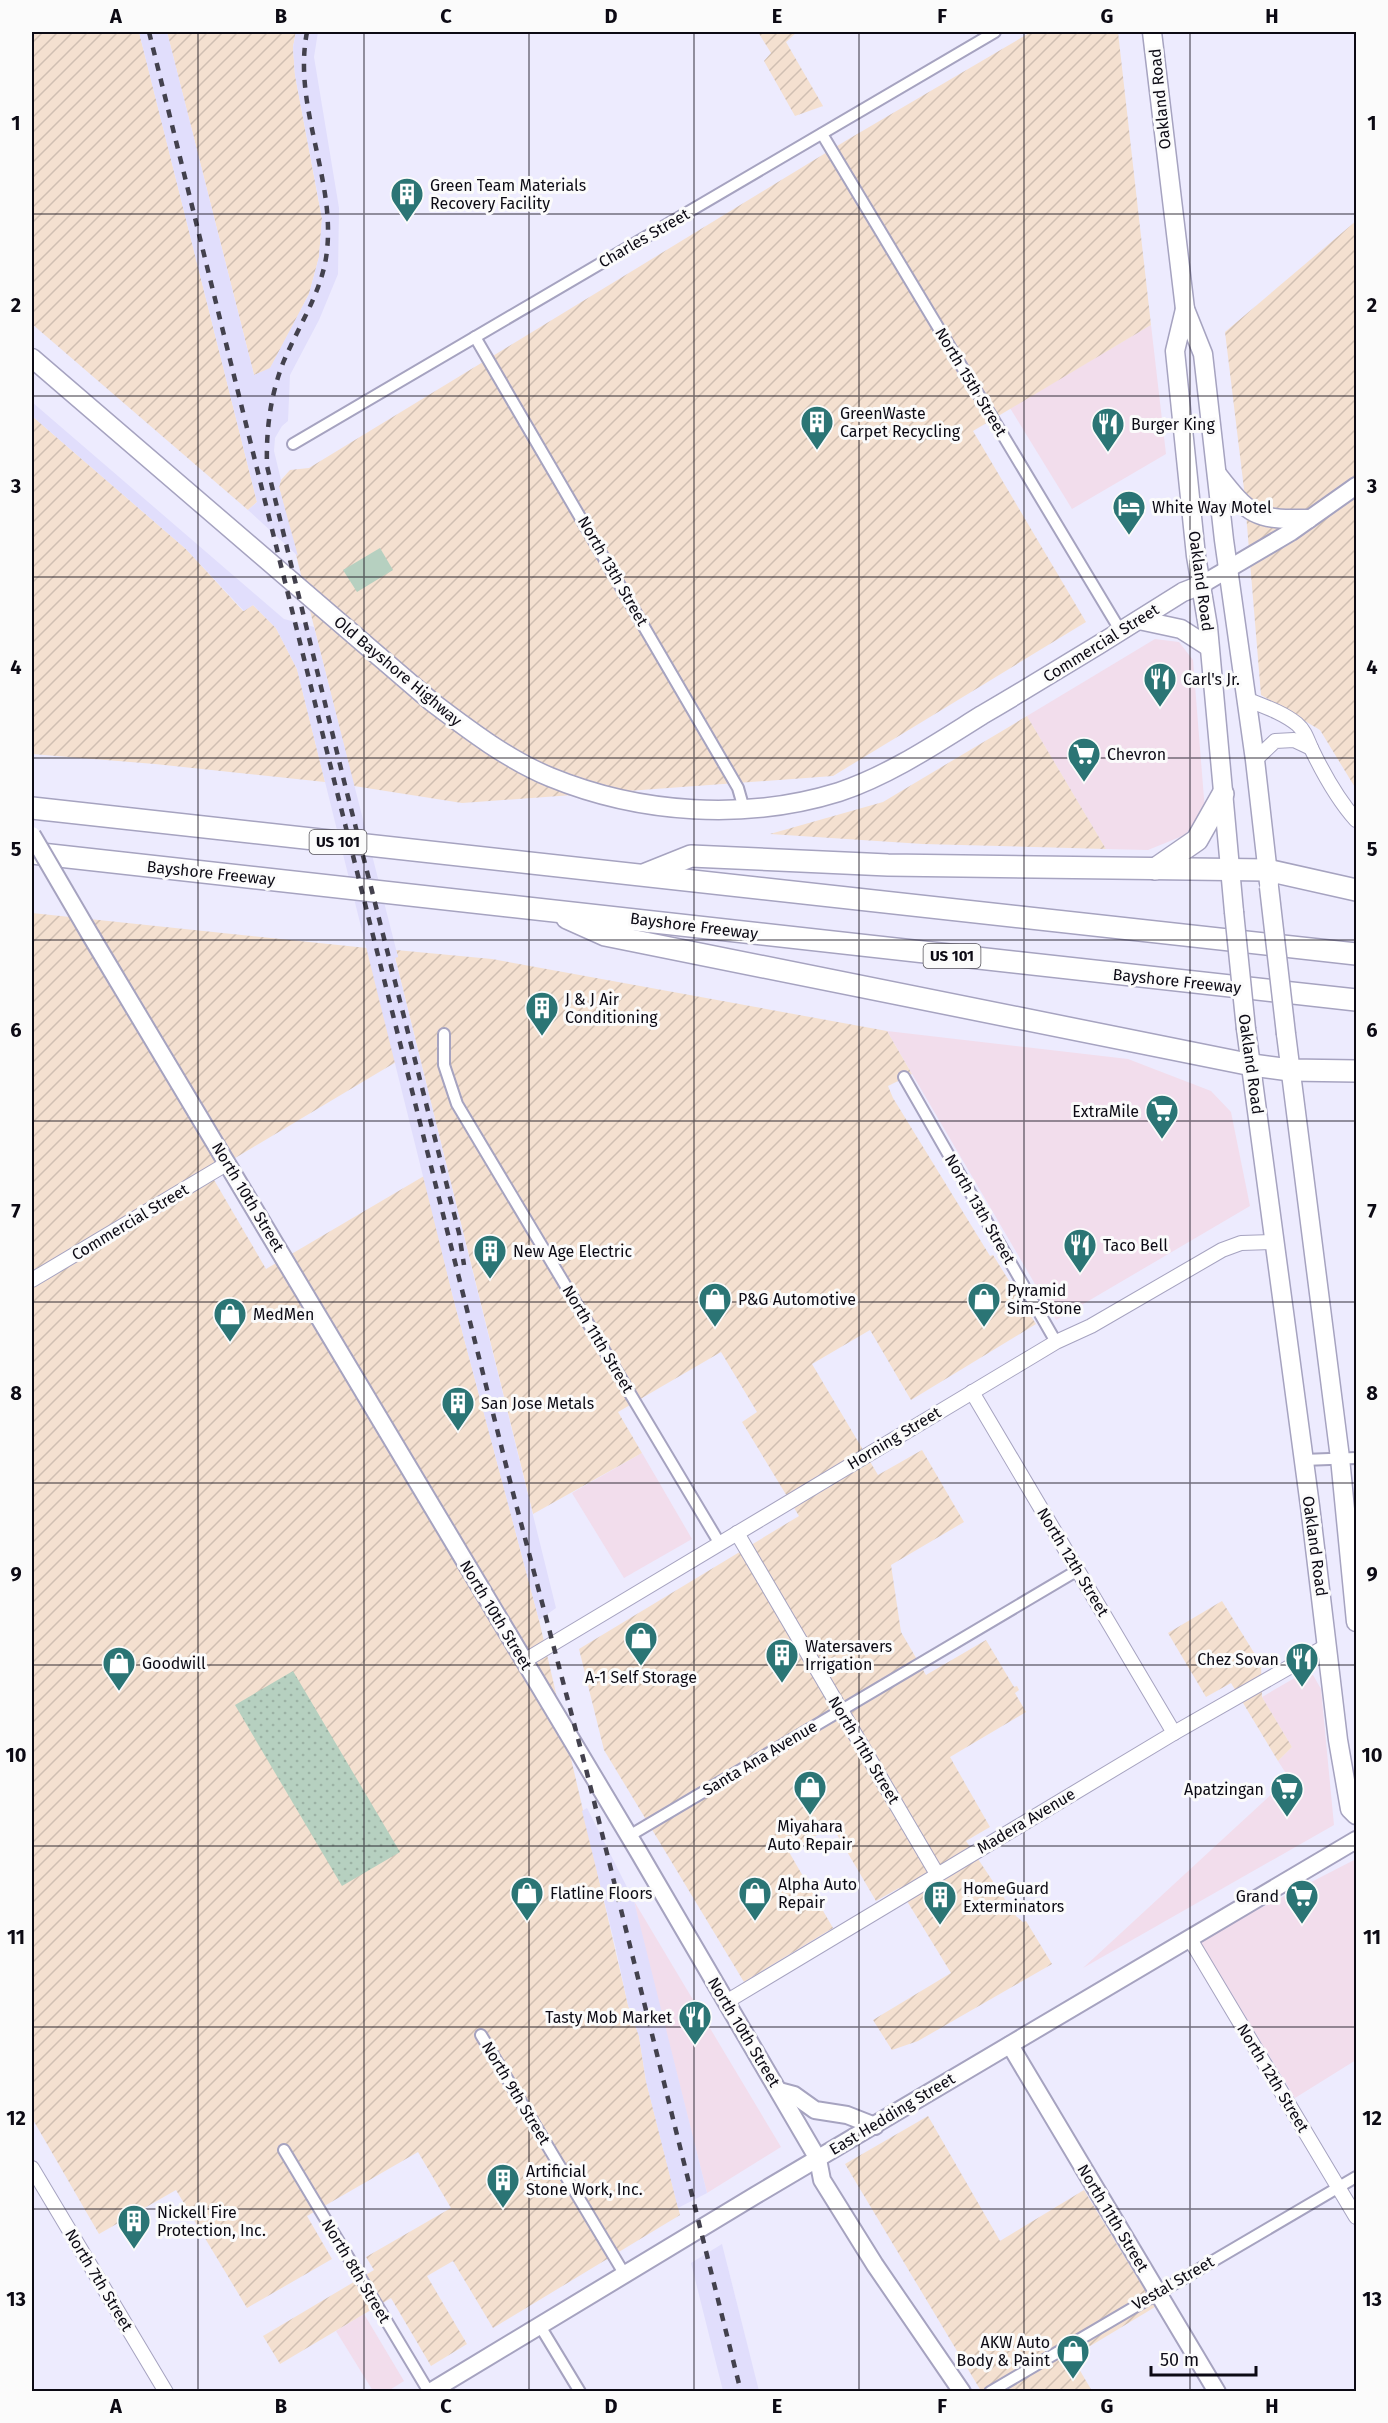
<svg xmlns="http://www.w3.org/2000/svg" width="1388" height="2423" font-family="'Fira Sans',sans-serif">
<defs>
<pattern id="industrial-furrows" width="10" height="10" patternUnits="userSpaceOnUse" patternTransform="scale(1.5)"><rect width="10" height="10" fill="#f4e0d0"/><path d="M-1 1l2-2M0 10L10 0M9 11l2-2" fill="none" stroke="#d0bfb2"/></pattern>
<pattern id="grass-dots" width="8" height="8" patternUnits="userSpaceOnUse" patternTransform="scale(1.5)"><rect width="8" height="8" fill="#b6d0c0"/><path d="M2 2h.1M6 6h.1" fill="none" stroke="#9bb1a4" stroke-width="1.8" stroke-linecap="round"/></pattern>
</defs>
<rect width="100%" height="100%" fill="#edebfe"/>
<!-- commercial -->
<g fill="#f2ddec">
<polygon points="1151,325 1166,454 1072,509 1010,408"/>
<polygon points="1155,639 1179,642 1193,660 1205,811 1185,835 1148,850 1106,849 1027,716"/>
<polygon points="887,1031 1128,1059 1211,1091 1231,1112 1250,1206 1056,1320"/>
<polygon points="642,1453 692,1539 624,1578 572,1493"/>
<polygon points="1313,1675 1321,1689 1334,1825 1083,1968 1289,1778 1278,1761 1292,1747 1262,1697 1298,1676"/>
<polygon points="1356,1859 1356,2060 1295,2098 1199,1940"/>
<polygon points="634,1901 781,2147 707,2193 643,1942"/>
<polygon points="364,2314 404,2381 388,2391 373,2391 336,2331"/>
</g>
<!-- industrial -->
<g fill="url(#industrial-furrows)">
<polygon points="32,32 139,32 257,502 248,510 32,324"/>
<polygon points="167,32 296,32 293,47 295,75 322,219 319,257 309,294 270,369 254,375"/>
<polygon points="758,32 797,32 786,42 823,106 795,116 764,61 771,53"/>
<polygon points="1031,32 1118,32 1151,325 973,431 1086,622 833,776 462,803 354,786 279,487 281,480 290,470 309,468 847,140"/>
<polygon points="1356,221 1356,789 1320,730 1261,695 1244,489 1225,332"/>
<polygon points="32,416 186,549 243,611 253,605 276,628 297,669 325,782 155,764 32,754"/>
<polygon points="1027,716 1106,849 923,844 770,834 883,802"/>
<polygon points="32,913 367,948 396,1062 210,1173 266,1269 424,1176 453,1297 539,1620 628,2005 639,2036 646,2081 680,2215 493,2328 453,2261 427,2276 467,2344 431,2366 391,2298 280,2364 263,2336 374,2270 366,2257 451,2208 418,2152 307,2216 332,2259 247,2308 176,2190 99,2234 32,2118"/>
<polygon points="396,950 492,959 887,1031 912,1074 888,1086 893,1098 990,1256 993,1255 1036,1324 911,1400 870,1330 812,1364 878,1475 922,1450 964,1522 891,1565 901,1632 926,1675 986,1640 1014,1687 1017,1686 1019,1690 1015,1693 1026,1712 950,1757 990,1827 966,1841 1016,1916 1023,1922 1026,1921 1052,1964 918,2041 892,2050 873,2020 951,1973 899,1888 876,1901 832,1826 789,1852 833,1928 744,1982 604,1750 579,1649 799,1516 742,1422 757,1412 721,1352 618,1412 642,1453 533,1514 395,957 398,957"/>
<polygon points="1222,1601 1261,1664 1262,1697 1292,1747 1278,1761 1231,1683 1206,1697 1168,1633"/>
<polygon points="928,2116 1000,2241 1084,2190 1155,2307 1072,2357 1092,2391 981,2391 845,2164"/>
</g>
<!-- built -->
<g fill="#e1defc">
<polygon points="139,32 167,32 254,375 270,368 309,294 319,257 322,218 295,75 293,47 296,32 318,32 314,57 339,208 338,274 319,320 290,375 288,421 282,426 275,438 274,451 281,480 279,487 298,556 248,510 257,502"/>
<polygon points="32,402 284,619 314,627 398,957 395,958 556,1608 539,1620 453,1297 297,669 276,628 253,605 244,611 186,549 32,416"/>
<polygon points="587,1808 634,1901 707,2193 678,2208 646,2081 639,2036 628,2005 615,1945 582,1811"/>
<polygon points="722,2244 759,2391 723,2391 691,2263"/>
</g>
<!-- grass -->
<polygon fill="url(#grass-dots)" points="293,1671 400,1852 342,1886 235,1705"/>
<!-- pitch -->
<polygon fill="#b6d0c0" points="380,548 393,570 357,592 343,570"/>
<g fill="none" stroke-linecap="round" stroke-linejoin="round">
<!-- minor casing -->
<g stroke="#a6a3c0" stroke-width="14">
<g id="minor">
<polyline points="822,134 1120,630"/>
<polyline points="475,337 738,788 744,809"/>
<polyline points="293,444 995,32"/>
<polyline points="444,1034 444,1065 457,1104 720,1544"/>
<polyline points="904,1077 1056,1342"/>
<polyline points="1303,1460 1356,1458"/>
<polyline points="629,1836 1078,1570"/>
<polyline points="481,2035 625,2275"/>
<polyline points="284,2150 429,2392"/>
<polyline points="540,2326 580,2392"/>
<polyline points="990,2392 1356,2177"/>
</g>
</g>
<!-- tertiary casing -->
<g stroke="#a6a3c0" stroke-width="16">
<g id="tertiary">
<path d="M1246,699C1263,706 1282,712 1297,724C1305,731 1307,739 1311,748C1323,773 1338,800 1356,820"/>
<polyline points="1255,760 1275,741 1294,740 1311,748"/>
<polyline points="32,1280 228,1163"/>
<polyline points="972,1392 1174,1733"/>
<polyline points="737,1533 937,1874"/>
<polyline points="524,1661 1056,1342 1091,1326 1222,1250 1241,1243 1275,1242"/>
<polyline points="1190,1939 1356,2217"/>
<polyline points="726,2002 1174,1733 1328,1645"/>
<polyline points="32,2168 166,2392"/>
</g>
</g>
<!-- secondary casing -->
<g stroke="#a6a3c0" stroke-width="20">
<g id="secondary">
<polyline points="1201,585 1291,532 1356,486"/>
<polyline points="91,936 638,1851 818,2159 822,2180 875,2265 962,2392"/>
<polyline points="1010,2045 1217,2392"/>
<polyline points="779,2091 794,2095 815,2110 847,2115 875,2126"/>
<polyline points="430,2392 756,2195 1356,1840"/>
</g>
</g>
<!-- primary casing -->
<g stroke="#a6a3c0" stroke-width="21">
<g id="primary">
<polyline points="1152,32 1185,309 1203,354 1224,540 1255,760 1269,883"/>
<polyline points="1185,309 1175,351 1196,556 1208,627 1234,912"/>
<path d="M32,358L432,702C469,730 507,759 550,777C640,814 746,821 839,792C890,775 937,743 982,715C1050,675 1117,634 1183,592L1201,585"/>
<path d="M1217,474C1249,515 1254,520 1308,519"/>
<polyline points="1139,620 1181,629 1209,647"/>
<polyline points="1246,1029 1310,1506 1338,1740 1350,1809 1356,1815"/>
<polyline points="1286,1034 1340,1458 1356,1622"/>
</g>
</g>
<!-- motorway casing -->
<g stroke="#a6a3c0" stroke-width="24">
<g id="motorway">
<polyline points="32,808 1356,954"/>
<polyline points="32,853 1356,1000"/>
<polyline points="1155,869 1197,840 1223,794"/>
<polyline points="646,874 691,856 888,865 1267,870 1356,890"/>
<polyline points="567,918 605,935 1252,1065 1290,1070 1356,1071"/>
</g>
</g>
<!-- minor -->
<use href="#minor" stroke="#fff" stroke-width="10"/>
<!-- tertiary -->
<use href="#tertiary" stroke="#fff" stroke-width="14"/>
<!-- secondary -->
<use href="#secondary" stroke="#fff" stroke-width="16"/>
<!-- primary -->
<use href="#primary" stroke="#fff" stroke-width="18"/>
<!-- motorway -->
<use href="#motorway" stroke="#fff" stroke-width="21"/>
<!-- rail -->
<g stroke="#43414d" stroke-width="4.5" stroke-dasharray="8 8" stroke-linecap="butt">
<polyline points="149,32 335,784 512,1489 585,1765 741,2392"/>
<path d="M307,32C292,108 338,182 326,258C320,295 297,329 283,363C270,397 266,431 267,466L345,785L459,1233L464,1265"/>
</g>
<!-- secondary-bridge casing -->
<g stroke="#a6a3c0" stroke-width="20" stroke-linecap="butt">
<polyline id="secondary-bridge" points="32,835 91,936"/>
</g>
<!-- primary-bridge casing -->
<g stroke="#a6a3c0" stroke-width="21" stroke-linecap="butt">
<g id="primary-bridge">
<polyline points="1269,887 1286,1034"/>
<polyline points="1234,912 1246,1029"/>
</g>
</g>
<!-- secondary-bridge -->
<use href="#secondary-bridge" stroke="#fff" stroke-width="16"/>
<!-- primary-bridge -->
<use href="#primary-bridge" stroke="#fff" stroke-width="18"/>
</g>
<!-- grid -->
<path fill="none" stroke="#0c0a14" stroke-width="1.5" stroke-opacity="0.55" d="M198,32V2392M364,32V2392M529,32V2392M694,32V2392M859,32V2392M1024,32V2392M1190,32V2392M32,214H1356M32,396H1356M32,577H1356M32,758H1356M32,940H1356M32,1121H1356M32,1302H1356M32,1483H1356M32,1665H1356M32,1846H1356M32,2027H1356M32,2209H1356"/>
<!-- icons -->
<defs>
<g id="building-pin" transform="scale(1.725)"><path d="M0 17L-7.5 6A9.5 9.5 0 1 1 7.5 6Z" fill="#2b7575" stroke="#fbfbfb"/><path d="M-4-6H4V6H1V3H-1V6H-4ZM-2.5-4.3h1.7v1.8h-1.7ZM.8-4.3h1.7v1.8H.8ZM-2.5-1h1.7V.8h-1.7ZM.8-1h1.7V.8H.8Z" fill="#fff"/></g>
<g id="restaurant-pin" transform="scale(1.725)"><path d="M0 17L-7.5 6A9.5 9.5 0 1 1 7.5 6Z" fill="#2b7575" stroke="#fbfbfb"/><path d="M-5-6h1v4h1v-4h1v4h1v-4h1v5L-1.5 .5V6h-2V.5L-5-1ZM5-6V6H3V1.5H1.5Q1.5-4 5-6Z" fill="#fff"/></g>
<g id="hotel-pin" transform="scale(1.725)"><path d="M0 17L-7.5 6A9.5 9.5 0 1 1 7.5 6Z" fill="#2b7575" stroke="#fbfbfb"/><path d="M-6-4.5h1.5V1H6V5H4.5V3h-9V5H-6ZM-4 0a1.8 1.8 0 1 1 3.6 0ZM.5 0V-2.5h3Q6-2.5 6 0Z" fill="#fff"/></g>
<g id="supermarket-pin" transform="scale(1.725)"><path d="M0 17L-7.5 6A9.5 9.5 0 1 1 7.5 6Z" fill="#2b7575" stroke="#fbfbfb"/><path d="M-6-5.5h2.5l.6 2H6L4.5 2H-2.5L-4.4-4H-6ZM-1.5 3.2a1.3 1.3 0 1 0 .1 0ZM3 3.2a1.3 1.3 0 1 0 .1 0Z" fill="#fff"/></g>
<g id="shop-pin" transform="scale(1.725)"><path d="M0 17L-7.5 6A9.5 9.5 0 1 1 7.5 6Z" fill="#2b7575" stroke="#fbfbfb"/><path d="M-5-2.5h2.3a2.7 3.5 0 0 1 5.4 0H5L5.5 6h-11ZM-1.5-2.5h3a1.5 2.3 0 0 0-3 0Z" fill="#fff"/></g>
</defs>
<g fill-rule="evenodd">
<use href="#building-pin" x="407" y="194"/>
<use href="#building-pin" x="817" y="422"/>
<use href="#restaurant-pin" x="1108" y="424"/>
<use href="#hotel-pin" x="1129" y="507"/>
<use href="#restaurant-pin" x="1160" y="679"/>
<use href="#supermarket-pin" x="1084" y="754"/>
<use href="#building-pin" x="542" y="1008"/>
<use href="#supermarket-pin" x="1162" y="1111"/>
<use href="#restaurant-pin" x="1080" y="1245"/>
<use href="#building-pin" x="490" y="1251"/>
<use href="#shop-pin" x="715" y="1299"/>
<use href="#shop-pin" x="984" y="1299"/>
<use href="#shop-pin" x="230" y="1314"/>
<use href="#building-pin" x="458" y="1403"/>
<use href="#shop-pin" x="641" y="1638"/>
<use href="#building-pin" x="782" y="1655"/>
<use href="#restaurant-pin" x="1302" y="1659"/>
<use href="#shop-pin" x="119" y="1663"/>
<use href="#shop-pin" x="810" y="1787"/>
<use href="#supermarket-pin" x="1287" y="1789"/>
<use href="#shop-pin" x="527" y="1893"/>
<use href="#shop-pin" x="755" y="1893"/>
<use href="#supermarket-pin" x="1302" y="1896"/>
<use href="#building-pin" x="940" y="1897"/>
<use href="#restaurant-pin" x="695" y="2017"/>
<use href="#building-pin" x="503" y="2180"/>
<use href="#building-pin" x="134" y="2221"/>
<use href="#shop-pin" x="1073" y="2351"/>
</g>
<g text-anchor="middle" dominant-baseline="central" stroke-width="6" stroke-linejoin="round" paint-order="stroke">
<!-- shield labels -->
<g fill="#fbfbfb" stroke="#545259" stroke-width="1.5">
<rect x="309.5" y="830" width="57" height="24" rx="4.5"/>
<rect x="923.5" y="944" width="57" height="24" rx="4.5"/>
</g>
<g font-size="15" font-weight="bold" fill="#0c0a14">
<text x="338" y="842">US 101</text>
<text x="952" y="956">US 101</text>
</g>
<!-- street labels -->
<g font-size="16" fill="#0c0a14" stroke="#fbfbfb">
<text transform="translate(1160 99) rotate(-96)">Oakland Road</text>
<text transform="translate(644 238) rotate(-30)">Charles Street</text>
<text transform="translate(971 382) rotate(59)">North 15th Street</text>
<text transform="translate(613 571) rotate(60)">North 13th Street</text>
<text transform="translate(1201 581) rotate(82)">Oakland Road</text>
<text transform="translate(1101 643) rotate(-32)">Commercial Street</text>
<text transform="translate(398 671) rotate(40)">Old Bayshore Highway</text>
<text transform="translate(211 873) rotate(6)">Bayshore Freeway</text>
<text transform="translate(694 926) rotate(7)">Bayshore Freeway</text>
<text transform="translate(1177 981) rotate(6)">Bayshore Freeway</text>
<text transform="translate(1251 1064) rotate(82)">Oakland Road</text>
<text transform="translate(248 1197) rotate(59)">North 10th Street</text>
<text transform="translate(980 1209) rotate(60)">North 13th Street</text>
<text transform="translate(130 1222) rotate(-31)">Commercial Street</text>
<text transform="translate(598 1339) rotate(59)">North 11th Street</text>
<text transform="translate(894 1438) rotate(-31)">Horning Street</text>
<text transform="translate(1315 1546) rotate(82)">Oakland Road</text>
<text transform="translate(1073 1562) rotate(59)">North 12th Street</text>
<text transform="translate(496 1615) rotate(59)">North 10th Street</text>
<text transform="translate(864 1750) rotate(59)">North 11th Street</text>
<text transform="translate(760 1758) rotate(-31)">Santa Ana Avenue</text>
<text transform="translate(1026 1821) rotate(-31)">Madera Avenue</text>
<text transform="translate(744 2032) rotate(59)">North 10th Street</text>
<text transform="translate(1273 2078) rotate(59)">North 12th Street</text>
<text transform="translate(516 2093) rotate(59)">North 9th Street</text>
<text transform="translate(892 2114) rotate(-31)">East Hedding Street</text>
<text transform="translate(1113 2218) rotate(59)">North 11th Street</text>
<text transform="translate(356 2271) rotate(59)">North 8th Street</text>
<text transform="translate(99 2280) rotate(59)">North 7th Street</text>
<text transform="translate(1173 2283) rotate(-30)">Vestal Street</text>
</g>
<!-- poi labels -->
<g font-size="16" fill="#0c0a14" stroke="#fbfbfb" text-anchor="start">
<text x="430" y="185">Green Team Materials<tspan x="430" dy="18">Recovery Facility</tspan></text>
<text x="840" y="413">GreenWaste<tspan x="840" dy="18">Carpet Recycling</tspan></text>
<text x="1131" y="424">Burger King</text>
<text x="1152" y="507">White Way Motel</text>
<text x="1183" y="679">Carl's Jr.</text>
<text x="1107" y="754">Chevron</text>
<text x="565" y="999">J &amp; J Air<tspan x="565" dy="18">Conditioning</tspan></text>
<text x="1139" y="1111" text-anchor="end">ExtraMile</text>
<text x="1103" y="1245">Taco Bell</text>
<text x="513" y="1251">New Age Electric</text>
<text x="1007" y="1290">Pyramid<tspan x="1007" dy="18">Sim-Stone</tspan></text>
<text x="738" y="1299">P&amp;G Automotive</text>
<text x="253" y="1314">MedMen</text>
<text x="481" y="1403">San Jose Metals</text>
<text x="805" y="1646">Watersavers<tspan x="805" dy="18">Irrigation</tspan></text>
<text x="1279" y="1659" text-anchor="end">Chez Sovan</text>
<text x="142" y="1663">Goodwill</text>
<text x="641" y="1677" text-anchor="middle">A-1 Self Storage</text>
<text x="1264" y="1789" text-anchor="end">Apatzingan</text>
<text x="810" y="1826" text-anchor="middle">Miyahara<tspan x="810" dy="18">Auto Repair</tspan></text>
<text x="778" y="1884">Alpha Auto<tspan x="778" dy="18">Repair</tspan></text>
<text x="963" y="1888">HomeGuard<tspan x="963" dy="18">Exterminators</tspan></text>
<text x="550" y="1893">Flatline Floors</text>
<text x="1279" y="1896" text-anchor="end">Grand</text>
<text x="672" y="2017" text-anchor="end">Tasty Mob Market</text>
<text x="526" y="2171">Artificial<tspan x="526" dy="18">Stone Work, Inc.</tspan></text>
<text x="157" y="2212">Nickell Fire<tspan x="157" dy="18">Protection, Inc.</tspan></text>
<text x="1050" y="2342" text-anchor="end">AKW Auto<tspan x="1050" dy="18">Body &amp; Paint</tspan></text>
</g>
</g>
<!-- border -->
<rect width="1388" height="2423" fill="none" stroke="#fbfbfb" stroke-width="66"/>
<!-- scale -->
<path d="M1151 2366v9h105v-9" fill="none" stroke="#0c0a14" stroke-width="3"/>
<text x="1160" y="2366" font-size="18" fill="#0c0a14" stroke="#fbfbfb" stroke-width="4.5" paint-order="stroke">50 m</text>
<rect x="33" y="33" width="1322" height="2357" fill="none" stroke="#0c0a14" stroke-width="2"/>
<g font-size="20" text-anchor="middle" font-weight="bold" fill="#0c0a14">
<text x="116" y="23">A</text>
<text x="281" y="23">B</text>
<text x="446" y="23">C</text>
<text x="611" y="23">D</text>
<text x="777" y="23">E</text>
<text x="942" y="23">F</text>
<text x="1107" y="23">G</text>
<text x="1272" y="23">H</text>
<text x="16" y="130">1</text>
<text x="1372" y="130">1</text>
<text x="16" y="312">2</text>
<text x="1372" y="312">2</text>
<text x="16" y="493">3</text>
<text x="1372" y="493">3</text>
<text x="16" y="674">4</text>
<text x="1372" y="674">4</text>
<text x="16" y="856">5</text>
<text x="1372" y="856">5</text>
<text x="16" y="1037">6</text>
<text x="1372" y="1037">6</text>
<text x="16" y="1218">7</text>
<text x="1372" y="1218">7</text>
<text x="16" y="1400">8</text>
<text x="1372" y="1400">8</text>
<text x="16" y="1581">9</text>
<text x="1372" y="1581">9</text>
<text x="16" y="1762">10</text>
<text x="1372" y="1762">10</text>
<text x="16" y="1944">11</text>
<text x="1372" y="1944">11</text>
<text x="16" y="2125">12</text>
<text x="1372" y="2125">12</text>
<text x="16" y="2306">13</text>
<text x="1372" y="2306">13</text>
<text x="116" y="2413">A</text>
<text x="281" y="2413">B</text>
<text x="446" y="2413">C</text>
<text x="611" y="2413">D</text>
<text x="777" y="2413">E</text>
<text x="942" y="2413">F</text>
<text x="1107" y="2413">G</text>
<text x="1272" y="2413">H</text>
</g>
</svg>
